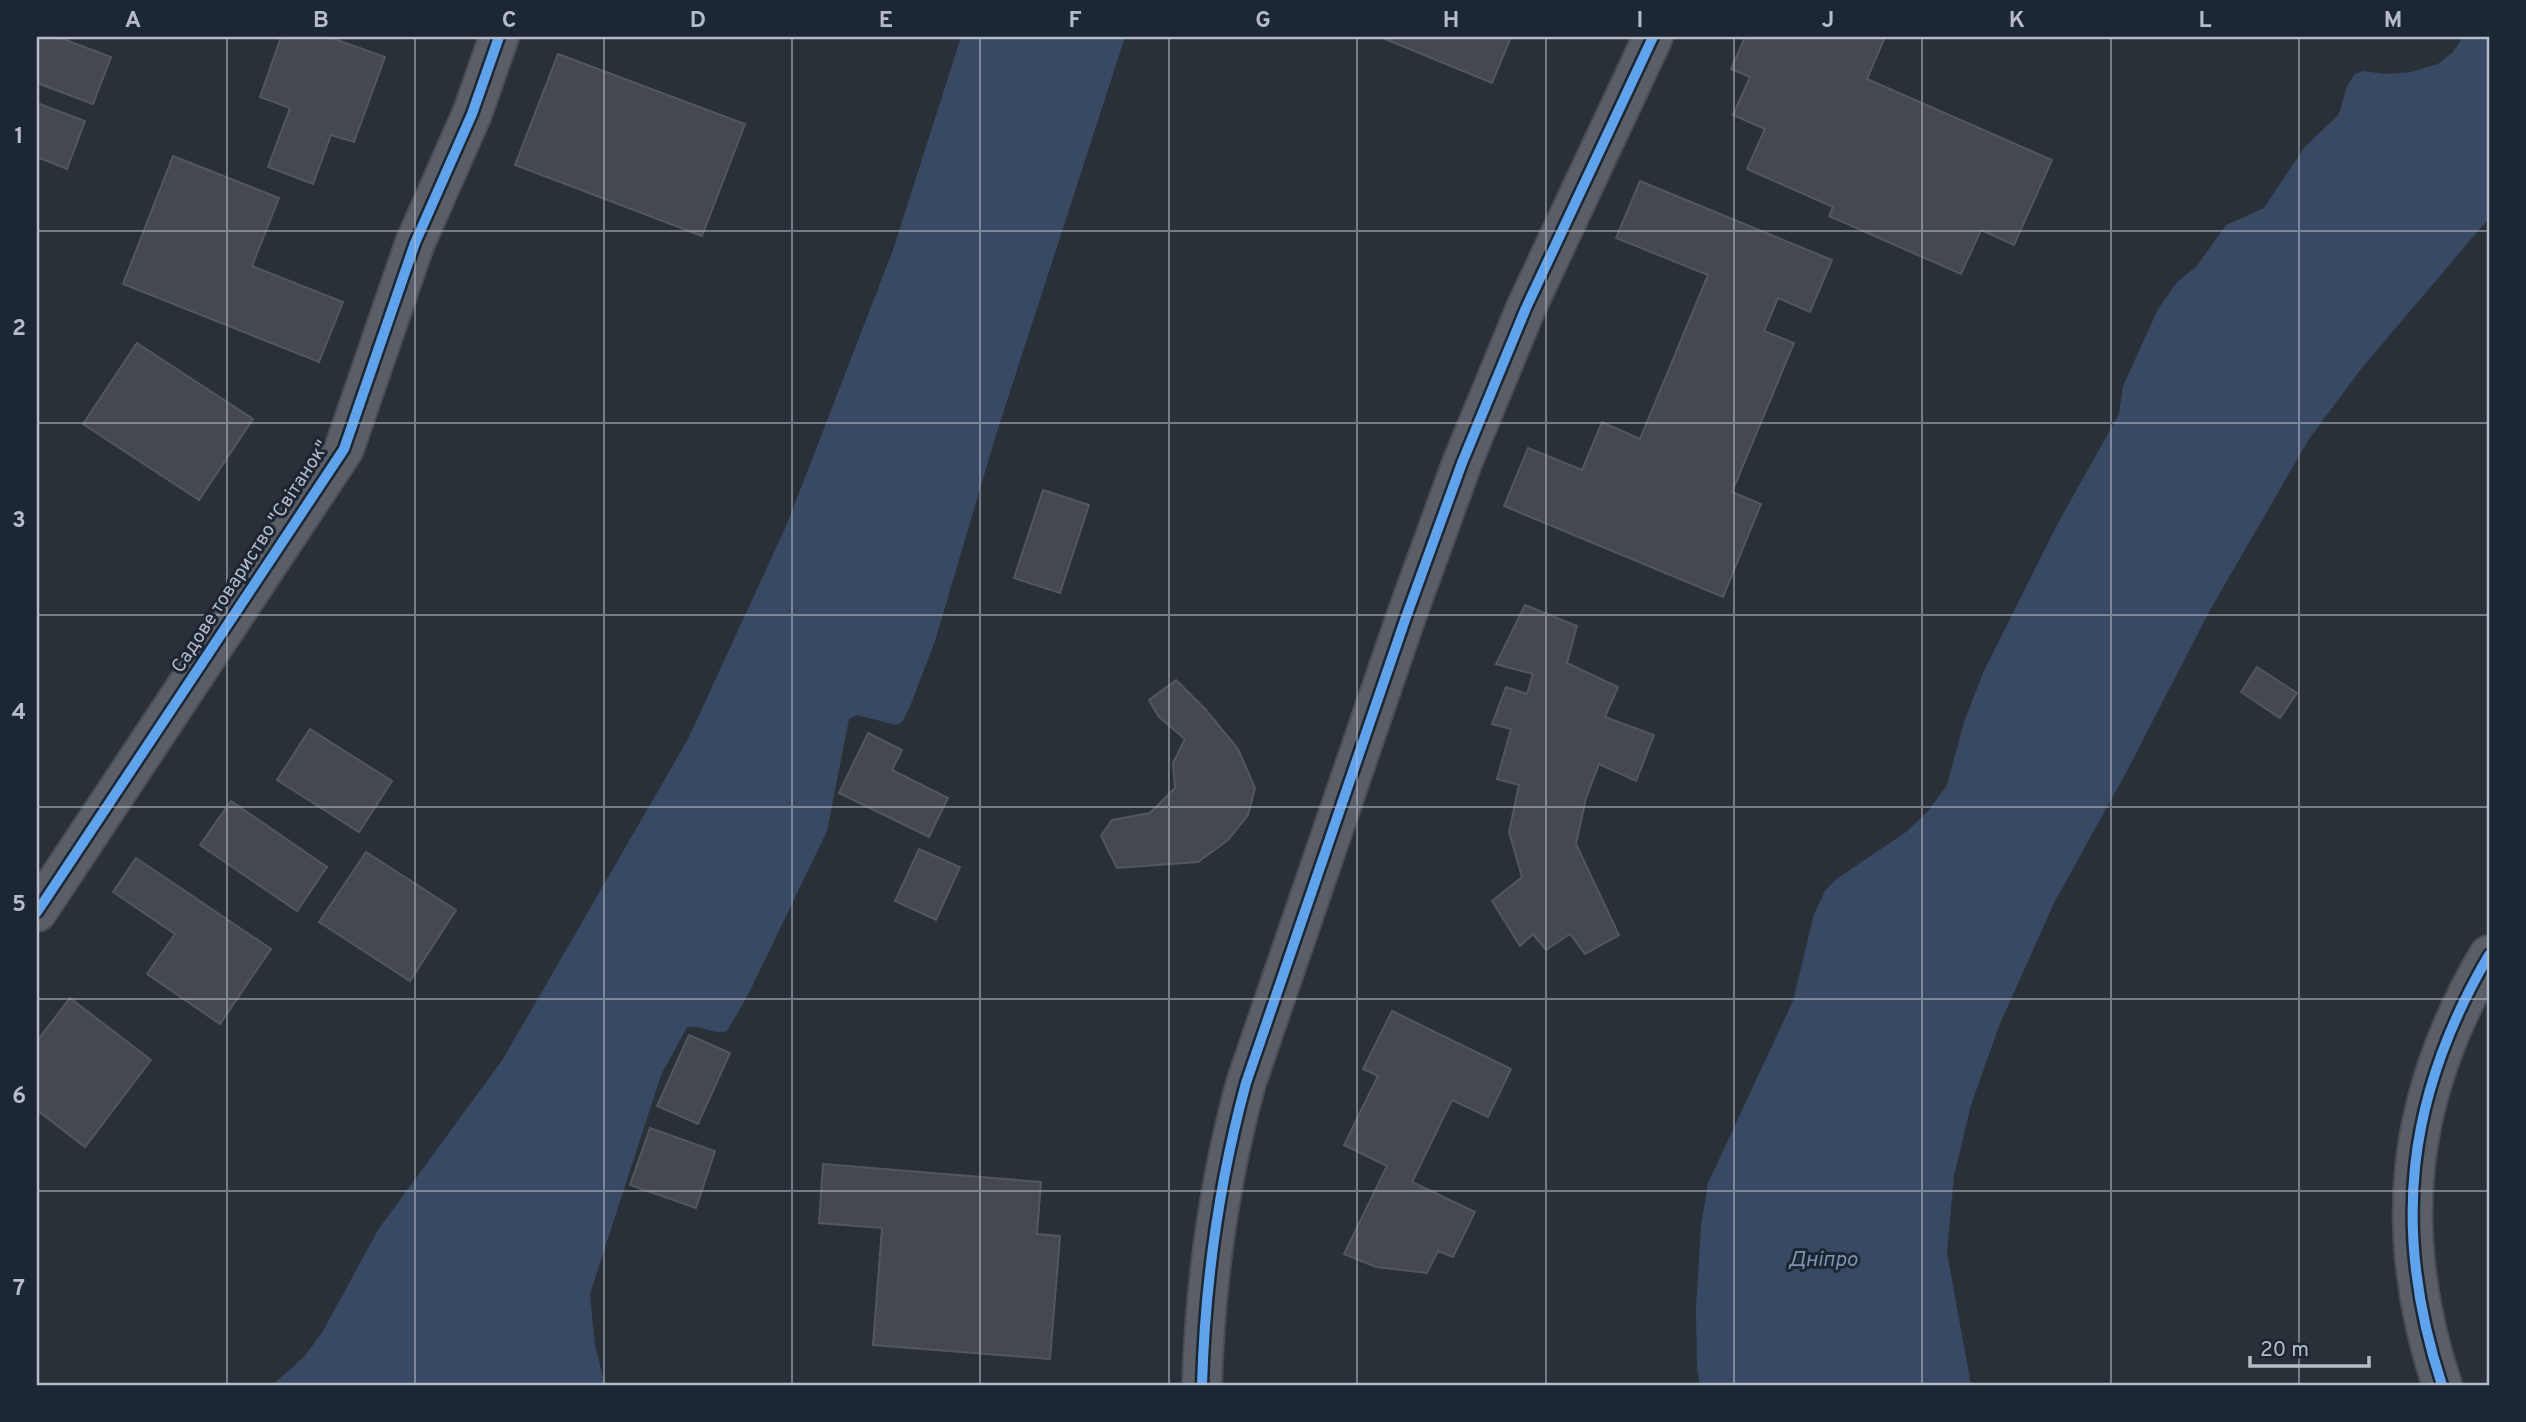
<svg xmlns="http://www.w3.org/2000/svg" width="2526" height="1422" font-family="Overpass,sans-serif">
<rect width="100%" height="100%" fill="#2a3038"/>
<!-- water -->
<g fill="#384963">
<path d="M961,37H1125L996,435L935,641L909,709L902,722L896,725L857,715L849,719L827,831L748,995L727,1031C713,1036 702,1024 687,1027L661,1075L590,1294L595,1345L605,1385H272L304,1357L323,1331L378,1230L503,1059L688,739L787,524L893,250Z"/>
<polygon points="2463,37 2489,37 2489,218 2361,369 2309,439 2210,610 2128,769 2054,903 1999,1026 1971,1105 1954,1176 1947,1253 1971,1385 1700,1385 1697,1370 1696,1308 1701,1226 1708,1183 1793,1001 1814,914 1825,891 1835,880 1906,832 1929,810 1947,785 1964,722 1983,673 2057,525 2119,414 2123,386 2158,309 2172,289 2178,281 2196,267 2226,225 2264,208 2304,148 2339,114 2347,86 2354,75 2363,71 2386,74 2411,72 2438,64 2453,52"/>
</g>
<!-- building -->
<g fill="#444950" stroke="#52575f" stroke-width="2">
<polygon points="39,37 58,37 111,57 93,104 37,83 37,44"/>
<polygon points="281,37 329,37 385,57 354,142 331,135 313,184 268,167 290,108 260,97"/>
<polygon points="1386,37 1511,37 1492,83 1385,39"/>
<polygon points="1745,37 1885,37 1867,79 2052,160 2014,245 1981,230 1961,274 1829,216 1833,207 1747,169 1765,129 1733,115 1750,77 1731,69"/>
<polygon points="558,54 745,124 702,236 515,165"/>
<polygon points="37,103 85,121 67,169 37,157"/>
<polygon points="173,156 279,198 252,266 343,302 319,362 123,284"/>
<polygon points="1640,181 1832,260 1810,312 1778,298 1764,331 1794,343 1732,492 1761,504 1723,597 1504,506 1528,448 1582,470 1602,422 1640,439 1708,275 1616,238"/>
<polygon points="137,343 253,419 199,500 83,424"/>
<polygon points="1043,490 1089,505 1060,593 1014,578"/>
<polygon points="1525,605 1577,626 1567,663 1618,687 1605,717 1654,735 1636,781 1599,764 1586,798 1576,844 1619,935 1585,954 1570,934 1546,950 1533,934 1520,946 1492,901 1522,877 1509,832 1519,785 1497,779 1511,729 1492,724 1506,687 1527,694 1533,674 1496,664"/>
<polygon points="2257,667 2297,693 2280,718 2241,692"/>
<polygon points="1176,680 1206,710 1238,749 1255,788 1248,815 1228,840 1198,862 1117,868 1101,836 1112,820 1150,813 1175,788 1173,763 1185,739 1159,717 1149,700"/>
<polygon points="310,729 392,781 359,832 277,780"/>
<polygon points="868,733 902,750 892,770 948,798 929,837 839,793"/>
<polygon points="231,801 327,867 297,911 200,845"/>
<polygon points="919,849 960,867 936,920 895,901"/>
<polygon points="366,852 456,910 410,981 319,922"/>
<polygon points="136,858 271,949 220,1024 147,974 175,934 113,892"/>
<polygon points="70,998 151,1060 85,1147 37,1110 37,1041"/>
<polygon points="1392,1011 1511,1069 1488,1117 1452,1100 1412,1182 1475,1212 1453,1257 1438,1251 1427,1273 1376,1267 1344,1254 1387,1166 1344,1145 1378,1076 1363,1069"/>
<polygon points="689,1035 730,1053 698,1124 657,1106"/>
<polygon points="650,1128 715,1151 696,1208 630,1185"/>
<polygon points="823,1164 1041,1182 1037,1234 1060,1236 1050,1359 873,1345 882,1228 819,1223"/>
</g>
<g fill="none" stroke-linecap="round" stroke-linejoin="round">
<!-- street casing -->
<g stroke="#484c53" stroke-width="42">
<g id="street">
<polyline points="37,912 344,449 415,243 472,114 499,37"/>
<path d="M1202,1385C1205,1283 1219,1182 1246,1083L1406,617L1462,463L1526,308L1653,37"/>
<path d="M2442,1385C2391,1230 2406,1096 2489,955"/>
</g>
</g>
<!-- street -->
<use href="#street" stroke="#5a5e66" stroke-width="38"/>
<!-- cycleway casing -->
<g stroke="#1d2633" stroke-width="15">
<g id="cycleway">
<polyline points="37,912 344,449 415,243 472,114 499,37"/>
<path d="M1202,1385C1205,1283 1219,1182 1246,1083L1406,617L1462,463L1526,308L1653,37"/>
<path d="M2442,1385C2391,1230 2406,1096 2489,955"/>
</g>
</g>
<!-- cycleway -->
<use href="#cycleway" stroke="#60a3ed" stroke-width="10"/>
</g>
<!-- grid -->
<path fill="none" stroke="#b4bcc9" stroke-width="2" stroke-opacity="0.55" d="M227,37V1385M415,37V1385M604,37V1385M792,37V1385M980,37V1385M1169,37V1385M1357,37V1385M1546,37V1385M1734,37V1385M1922,37V1385M2111,37V1385M2299,37V1385M37,231H2489M37,423H2489M37,615H2489M37,807H2489M37,999H2489M37,1191H2489"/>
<g text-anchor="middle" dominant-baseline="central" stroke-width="6" stroke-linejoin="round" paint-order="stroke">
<!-- street labels -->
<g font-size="19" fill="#b4bcc9" stroke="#1d2633">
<text transform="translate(251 557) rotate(-57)">Садове товариство "Світанок"</text>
</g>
<!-- water labels -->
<g font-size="21" font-style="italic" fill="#7c92b1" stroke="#1d2633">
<text x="1823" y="1260">Дніпро</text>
</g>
</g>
<!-- border -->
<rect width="2526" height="1422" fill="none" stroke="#1d2633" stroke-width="77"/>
<!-- scale -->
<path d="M2250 1356v10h119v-10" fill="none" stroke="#b4bcc9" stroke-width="3.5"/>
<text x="2260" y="1356" font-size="21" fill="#b4bcc9" stroke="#1d2633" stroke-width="5" paint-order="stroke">20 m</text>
<rect x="38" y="38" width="2450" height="1346" fill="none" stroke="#b4bcc9" stroke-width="2.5"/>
<g font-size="23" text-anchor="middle" font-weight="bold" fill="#b4bcc9">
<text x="133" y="27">A</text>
<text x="321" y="27">B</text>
<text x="509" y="27">C</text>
<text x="698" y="27">D</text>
<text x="886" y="27">E</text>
<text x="1075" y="27">F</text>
<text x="1263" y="27">G</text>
<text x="1451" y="27">H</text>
<text x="1640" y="27">I</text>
<text x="1828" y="27">J</text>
<text x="2017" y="27">K</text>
<text x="2205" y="27">L</text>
<text x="2393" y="27">M</text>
<text x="19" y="143">1</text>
<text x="19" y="335">2</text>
<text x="19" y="527">3</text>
<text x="19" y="719">4</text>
<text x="19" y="911">5</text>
<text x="19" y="1103">6</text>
<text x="19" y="1295">7</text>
</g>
</svg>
